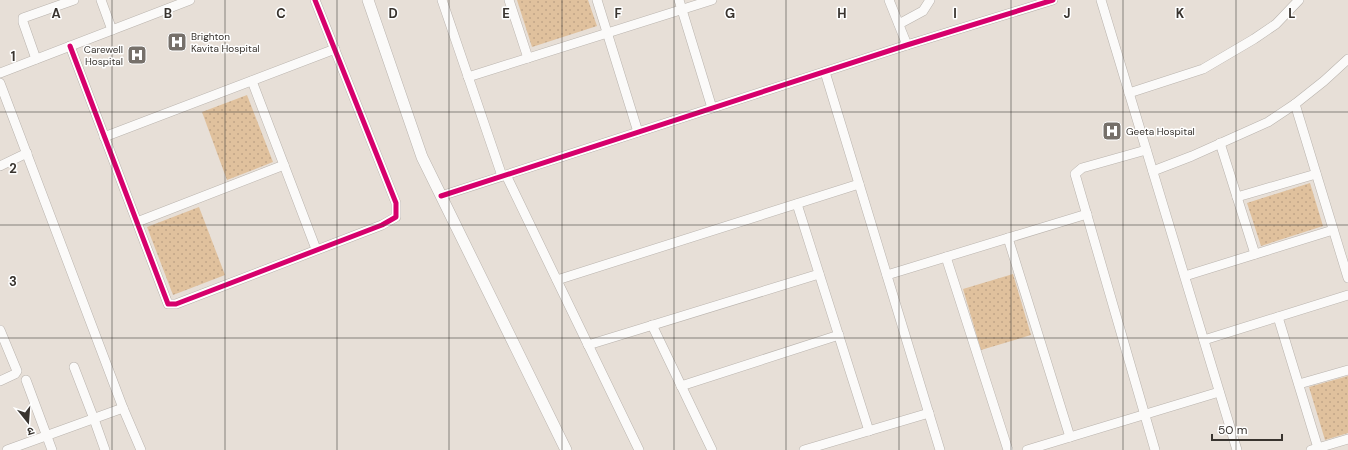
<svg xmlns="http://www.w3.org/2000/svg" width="1348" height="450" font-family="'DM Sans','Noto Sans Devanagari',sans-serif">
<defs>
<pattern id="grass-dots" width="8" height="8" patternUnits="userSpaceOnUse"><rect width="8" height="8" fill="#e0c19d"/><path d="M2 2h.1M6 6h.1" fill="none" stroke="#c1a688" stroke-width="1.8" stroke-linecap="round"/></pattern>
</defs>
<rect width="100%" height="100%" fill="#e7dfd7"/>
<!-- grass -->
<g fill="url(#grass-dots)">
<polygon points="517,0 588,0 597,26 532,47"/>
<polygon points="247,95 273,162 227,180 202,112"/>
<polygon points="1310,183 1323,226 1261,246 1247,203"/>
<polygon points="199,207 225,275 173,295 147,227"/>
<polygon points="1013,274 1031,335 981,350 963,289"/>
<polygon points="1348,376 1348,433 1325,440 1309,387"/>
</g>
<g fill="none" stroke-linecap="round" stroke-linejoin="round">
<!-- minor casing -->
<g stroke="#b9b3ad" stroke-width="10">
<g id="minor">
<polyline points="101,0 112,30"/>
<polyline points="442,0 502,176"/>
<polyline points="509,0 528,58"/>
<polyline points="597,0 638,132"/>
<polyline points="679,0 712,108"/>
<polyline points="889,0 907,45"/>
<polyline points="1101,0 1237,450"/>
<polyline points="899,24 923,11 930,0"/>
<polyline points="70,46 168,304 176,304 382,225 396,217 396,203 315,0"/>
<polyline points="36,59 23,22 23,18 74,0"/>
<polyline points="825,72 940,450"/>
<polyline points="0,73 190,0"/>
<polyline points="468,77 712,0"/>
<polyline points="252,81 316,249"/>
<polyline points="0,83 123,408 141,450"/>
<polyline points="1129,93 1203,69 1254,39 1276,24 1299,0"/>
<polyline points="1295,104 1348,278"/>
<polyline points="104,137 335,49"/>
<polyline points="1220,143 1255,254"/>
<polyline points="1146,150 1082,168 1075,174 1155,450"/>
<polyline points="0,166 27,153"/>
<polyline points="1153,171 1192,156 1268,122 1295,104 1324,81 1348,59"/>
<polyline points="506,175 639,450"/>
<polyline points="441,196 907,45 1053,0"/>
<polyline points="1237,197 1316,174"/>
<polyline points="797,204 869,431"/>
<polyline points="137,222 284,165"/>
<polyline points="1008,238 1070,437"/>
<polyline points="946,257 1008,450"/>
<polyline points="887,275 1087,214"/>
<polyline points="1185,276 1333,230"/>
<polyline points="557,280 859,184"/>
<polyline points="1278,317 1318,448"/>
<polyline points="652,325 712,450"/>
<polyline points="0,330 17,371 15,374 0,381"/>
<polyline points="1204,340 1348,295"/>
<polyline points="588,345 819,274"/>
<polyline points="74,367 94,419 105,450"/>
<polyline points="26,380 52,450"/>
<polyline points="1299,384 1348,370"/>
<polyline points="681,386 839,335"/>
<polyline points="7,450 123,408"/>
<polyline points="804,450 929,413"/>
<polyline points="1027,450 1219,392"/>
<polyline points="1311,450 1348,439"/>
</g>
</g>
<!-- tertiary casing -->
<g stroke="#b9b3ad" stroke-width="12">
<polyline id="tertiary" points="368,0 422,157 566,450"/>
</g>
<!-- minor -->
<use href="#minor" stroke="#fbfaf9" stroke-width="9"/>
<!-- tertiary -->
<use href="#tertiary" stroke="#fbfaf9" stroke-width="11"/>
<!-- cycleway casing -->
<g stroke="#fff" stroke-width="8">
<g id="cycleway">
<polyline points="70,46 168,304 176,304 382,225 396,217 396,203 315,0"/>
<polyline points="441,196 907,45 1053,0"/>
</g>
</g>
<!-- cycleway -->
<use href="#cycleway" stroke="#d6006c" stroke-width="5"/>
</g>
<!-- grid -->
<path fill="none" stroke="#39342f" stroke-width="1" stroke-opacity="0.55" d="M112,0V450M225,0V450M337,0V450M449,0V450M562,0V450M674,0V450M786,0V450M899,0V450M1011,0V450M1123,0V450M1236,0V450M0,112H1348M0,225H1348M0,338H1348"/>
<!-- icons -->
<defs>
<g id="hospital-square" transform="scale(1)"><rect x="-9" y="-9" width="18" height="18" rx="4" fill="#76706a" stroke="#fff"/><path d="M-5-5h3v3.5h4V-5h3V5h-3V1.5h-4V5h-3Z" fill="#fff"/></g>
</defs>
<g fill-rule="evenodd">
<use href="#hospital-square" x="177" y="42"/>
<use href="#hospital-square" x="137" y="55"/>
<use href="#hospital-square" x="1112" y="131"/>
</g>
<g text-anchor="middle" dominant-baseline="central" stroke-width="3" stroke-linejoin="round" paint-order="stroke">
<!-- poi labels -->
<g font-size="10" fill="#39342f" stroke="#fff" text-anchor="start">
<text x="191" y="36">Brighton<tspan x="191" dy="12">Kavita Hospital</tspan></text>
<text x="123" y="49" text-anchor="end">Carewell<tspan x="123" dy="12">Hospital</tspan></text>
<text x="1126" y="131">Geeta Hospital</text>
</g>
</g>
<g font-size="13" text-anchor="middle" font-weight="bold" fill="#39342f" stroke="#fff" stroke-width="3" stroke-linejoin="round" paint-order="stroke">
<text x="56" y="18">A</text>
<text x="168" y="18">B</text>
<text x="281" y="18">C</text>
<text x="393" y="18">D</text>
<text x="506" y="18">E</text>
<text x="618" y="18">F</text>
<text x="730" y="18">G</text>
<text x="842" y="18">H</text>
<text x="955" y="18">I</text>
<text x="1067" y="18">J</text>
<text x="1180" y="18">K</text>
<text x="1292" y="18">L</text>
<text x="13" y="61">1</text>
<text x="13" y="173">2</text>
<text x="13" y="286">3</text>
</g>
<!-- north arrow -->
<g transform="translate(28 422) rotate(163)" stroke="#ffffff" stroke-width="3" paint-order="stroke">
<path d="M0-3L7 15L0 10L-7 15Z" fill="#39342f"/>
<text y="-6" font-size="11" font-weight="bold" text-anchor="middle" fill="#39342f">उ</text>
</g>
<!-- scale -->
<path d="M1212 434v6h70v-6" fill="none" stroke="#39342f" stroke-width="2"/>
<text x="1218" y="434" font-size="12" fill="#39342f" stroke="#ffffff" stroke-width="3" paint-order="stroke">50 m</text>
</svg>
